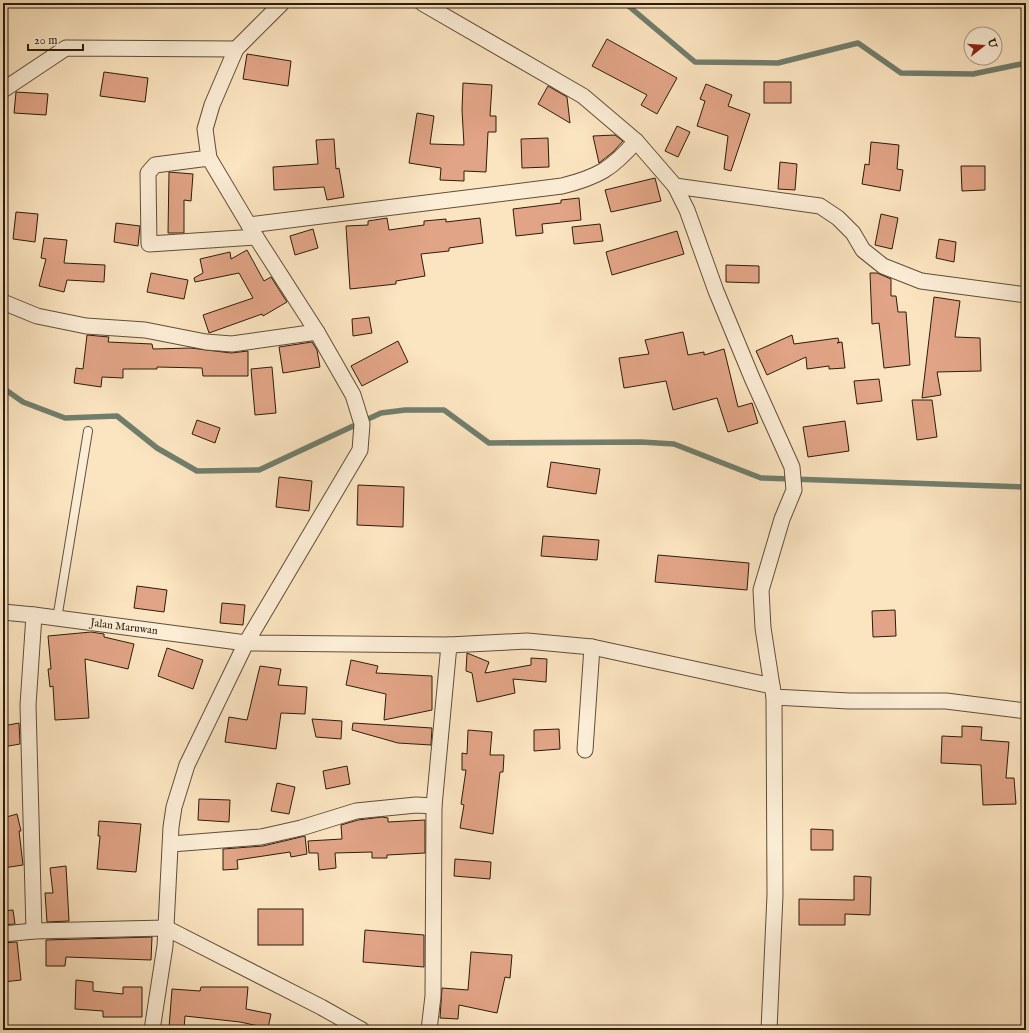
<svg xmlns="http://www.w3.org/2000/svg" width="1029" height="1033" font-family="'IM FELL English',serif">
<rect width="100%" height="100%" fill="#fbe4c0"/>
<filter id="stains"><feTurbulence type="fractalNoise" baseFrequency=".005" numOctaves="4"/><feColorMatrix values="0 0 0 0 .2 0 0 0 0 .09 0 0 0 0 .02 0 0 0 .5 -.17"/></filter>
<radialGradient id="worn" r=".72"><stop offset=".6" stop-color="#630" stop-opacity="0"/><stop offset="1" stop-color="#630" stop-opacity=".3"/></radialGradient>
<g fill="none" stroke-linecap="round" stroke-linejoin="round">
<!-- stream -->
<g stroke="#717e6d" stroke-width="5.5">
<polyline points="625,3 695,62 778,63 858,43 901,73 973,74 1026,63"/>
<polyline points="3,388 23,402 65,418 117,416 157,448 197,471 259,470 381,413 405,410 444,410 489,443 641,442 674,444 761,478 1026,487"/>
</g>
</g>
<!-- building -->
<g fill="#e1a486" stroke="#2d1c0b">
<polygon points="607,39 677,78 657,114 641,105 647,95 592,66"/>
<polygon points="247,54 291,61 288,86 243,79"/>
<polygon points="104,72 148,78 145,102 100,96"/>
<rect x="764" y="82" width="27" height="21"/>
<polygon points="463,83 492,85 490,116 496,116 496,132 488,132 486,172 464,171 464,181 440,180 441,168 409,163 417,113 434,116 430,144 464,145 462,110"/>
<polygon points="706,84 732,95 728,106 750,114 731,171 724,169 728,136 697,126 705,101 700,99"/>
<polygon points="548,86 567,97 570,123 538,104"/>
<polygon points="16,92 48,94 46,115 14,113"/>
<polygon points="677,126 690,132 678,157 665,151"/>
<polygon points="615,135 623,141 613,152 599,163 593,136"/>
<polygon points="548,138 549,167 522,168 521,139"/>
<polygon points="334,139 336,169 339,168 344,197 327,200 324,187 274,190 273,167 318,164 316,140"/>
<polygon points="871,142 899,145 897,169 903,170 900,191 862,184 865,164 869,165"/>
<polygon points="780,162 797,164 795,190 778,189"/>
<polygon points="961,166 985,166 985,190 962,191"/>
<polygon points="169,172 193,174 191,201 184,200 184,233 168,233"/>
<polygon points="655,178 661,201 611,212 605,190"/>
<polygon points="579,198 581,220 542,224 543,233 516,236 513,209 561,203 561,200"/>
<polygon points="16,212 38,214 35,242 13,239"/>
<polygon points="881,214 898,218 892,249 875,245"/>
<polygon points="387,218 389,230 424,225 424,221 446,219 446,222 480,218 483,243 449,248 449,251 421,254 425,276 396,281 396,284 350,289 346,226 368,225 368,221"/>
<polygon points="116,223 140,226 138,246 114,242"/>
<polygon points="600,224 603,241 574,244 572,227"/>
<polygon points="313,229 318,248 295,255 290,236"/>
<polygon points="677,231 684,254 612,275 606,252"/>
<polygon points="44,238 67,240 64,263 105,265 104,282 67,280 64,292 39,286 46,259 41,258"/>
<polygon points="939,239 956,242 954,262 936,258"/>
<polygon points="247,250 264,281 271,277 287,302 263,316 262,314 209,333 203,315 253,298 239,273 195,282 194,278 203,273 200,259 230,252 231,259"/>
<polygon points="726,265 759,266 759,283 726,282"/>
<polygon points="151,273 188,280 184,299 147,292"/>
<polygon points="870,273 877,273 891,279 891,296 896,296 898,312 906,312 910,365 884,368 879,323 872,324"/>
<polygon points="934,297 960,301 955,337 980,338 981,371 937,372 941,395 922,398"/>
<polygon points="369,317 372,333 353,336 352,319"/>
<polygon points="683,332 688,355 704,352 704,355 724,349 738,407 752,403 758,423 728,432 717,398 673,410 666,381 624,388 619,358 649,354 645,340"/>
<polygon points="87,335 109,337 108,342 152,344 153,349 191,348 231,353 248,351 248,376 203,376 202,368 157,367 157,369 123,369 123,378 102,377 101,387 74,383 76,368 83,369"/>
<polygon points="792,335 794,344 838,338 839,342 837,343 842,342 845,368 829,369 829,366 807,369 806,357 767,375 756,351"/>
<polygon points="398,341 408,362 362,386 351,366"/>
<polygon points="312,342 317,350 320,367 283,373 279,347"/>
<polygon points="272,367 276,413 255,415 251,369"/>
<polygon points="879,379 882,401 857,404 854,381"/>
<polygon points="912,400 932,400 937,437 917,440"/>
<polygon points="197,420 220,428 215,443 192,434"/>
<polygon points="845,421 849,451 808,457 803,427"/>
<polygon points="551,462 600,469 596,494 547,487"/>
<polygon points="279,477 312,481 309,511 276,507"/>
<polygon points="358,485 404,487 403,527 357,525"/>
<polygon points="543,536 599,540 597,560 541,556"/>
<polygon points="658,555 749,563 747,590 655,582"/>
<polygon points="137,586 167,590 164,612 134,608"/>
<polygon points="222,603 245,605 243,625 220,623"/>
<polygon points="895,610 896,636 873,637 872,611"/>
<polygon points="91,632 104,634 104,637 134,644 128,669 85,659 89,718 55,720 53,686 50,687 48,669 51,669 48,636"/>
<polygon points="167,648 203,660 193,689 158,676"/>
<polygon points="467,653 489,662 485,673 531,665 531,658 547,659 546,682 513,679 515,693 477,702 472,673 466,671"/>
<polygon points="351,660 378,666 376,673 432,676 432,710 384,720 386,694 346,685"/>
<polygon points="260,666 281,669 278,685 307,687 305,714 281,713 276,749 225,742 229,717 247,720"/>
<polygon points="312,719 342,721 341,739 316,737"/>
<polygon points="19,723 20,744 3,747 3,726"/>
<polygon points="353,723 432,728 431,745 398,743 352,730"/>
<polygon points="962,726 982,727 981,740 1009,742 1006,778 1014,778 1016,804 983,805 981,765 941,763 942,736 962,737"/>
<polygon points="559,729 560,749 534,751 534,730"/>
<polygon points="468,730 492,732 490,755 504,755 503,772 500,772 493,834 460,828 464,805 461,804 466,770 462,770 462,753 467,754"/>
<polygon points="347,766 350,784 326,789 323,771"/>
<polygon points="277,783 295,787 289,814 271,811"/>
<polygon points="199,799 230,800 229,822 198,820"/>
<polygon points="17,814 21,831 19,831 23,865 3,868 3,818"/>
<polygon points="382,817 388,818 388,822 425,820 425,853 387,855 387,858 372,858 372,852 335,853 336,868 319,870 318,853 309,853 308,841 342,839 341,825 358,820"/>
<polygon points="99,821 141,824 136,872 97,869 100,836 98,836"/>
<polygon points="811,829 833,830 833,850 811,850"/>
<polygon points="305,836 307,854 291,857 290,852 237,860 238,869 223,870 223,849 263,846"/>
<polygon points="455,859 491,862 490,879 454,876"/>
<polygon points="66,866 69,921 47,922 45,893 53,893 50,868"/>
<polygon points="854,876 871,877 870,915 845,914 845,925 799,925 799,899 854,900"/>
<rect x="258" y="909" width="45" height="36"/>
<polygon points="13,910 15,924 3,925 3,911"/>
<polygon points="365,930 424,935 424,967 363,962"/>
<polygon points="152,937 151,960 66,957 65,966 46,966 46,940"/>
<polygon points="17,942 21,980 3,982 3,943"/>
<polygon points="471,952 512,955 510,978 505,977 497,1013 459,1005 458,1019 440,1018 442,988 468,990"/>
<polygon points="76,980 93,982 93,991 123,994 123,987 142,987 142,1017 103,1017 103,1011 75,1009"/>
<polygon points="201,987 248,987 246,1009 271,1014 268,1028 240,1022 185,1016 184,1029 169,1028 172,989 200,991"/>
</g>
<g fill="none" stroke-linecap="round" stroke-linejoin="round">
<!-- service casing -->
<g stroke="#604e38" stroke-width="10">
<polyline id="service" points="57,619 88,431"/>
</g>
<!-- minor casing -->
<g stroke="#604e38" stroke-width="17">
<g id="minor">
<polyline points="282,3 236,49 212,105 205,129 209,158 256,237 317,332 353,395 362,424 360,450 246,643 449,645 527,641 592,647 772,686 774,697 849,701 946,701 1026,711"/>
<polyline points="422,3 583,96 636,141 675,186 687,210 716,291 752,378 792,467 794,490 782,519 761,590 763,628 772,686"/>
<polyline points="3,90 66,48 236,49"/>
<polyline points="209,158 155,165 148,173 149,244 256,237"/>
<polyline points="675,186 820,206 838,218 853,233 863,250 883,266 921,281 1026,295"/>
<path d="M249,225L562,186C598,177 612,169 636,141"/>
<polyline points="3,302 37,316 86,326 145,330 206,342 232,344 317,332"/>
<polyline points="3,612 34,615 246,643 187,765 174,807 171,827 165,946 152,1030"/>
<polyline points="34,615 28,705 34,931"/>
<polyline points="585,750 592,647"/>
<polyline points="171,844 261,837 301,828 356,811 416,805 434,806"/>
<polyline points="3,934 34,931 166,928 321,1007 362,1030"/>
<polyline points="429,1030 433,996 434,806 449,645"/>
<polyline points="769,1030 775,895 774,697"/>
</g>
</g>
<!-- service -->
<use href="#service" stroke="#fcedd6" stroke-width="8"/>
<!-- minor -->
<use href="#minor" stroke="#fcedd6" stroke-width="15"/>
</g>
<g text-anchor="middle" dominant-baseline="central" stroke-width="3" stroke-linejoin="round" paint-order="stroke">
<!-- street labels -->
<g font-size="11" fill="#2d1c0b" stroke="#fcedd6">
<text transform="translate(124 627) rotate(7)">Jalan Maruwan</text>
</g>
</g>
<!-- margin -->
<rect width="1029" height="1033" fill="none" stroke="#fbe4c0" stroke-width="16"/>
<rect x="4" y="4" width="1021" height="1025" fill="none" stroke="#2d1c0b" stroke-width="2"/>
<rect x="8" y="8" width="1013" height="1017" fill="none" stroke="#2d1c0b"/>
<!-- north arrow -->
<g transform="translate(983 46) rotate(73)"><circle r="19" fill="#fcedd6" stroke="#a99985"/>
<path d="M0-3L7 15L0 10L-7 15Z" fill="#8f2418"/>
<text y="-6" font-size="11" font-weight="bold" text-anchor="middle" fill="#2d1c0b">U</text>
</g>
<!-- scale -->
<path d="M28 44v6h55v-6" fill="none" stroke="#2d1c0b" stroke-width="2"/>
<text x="34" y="44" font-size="12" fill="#2d1c0b" stroke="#fcedd6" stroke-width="3" paint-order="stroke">20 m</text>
<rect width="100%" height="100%" filter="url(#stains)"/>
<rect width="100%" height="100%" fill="url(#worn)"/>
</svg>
